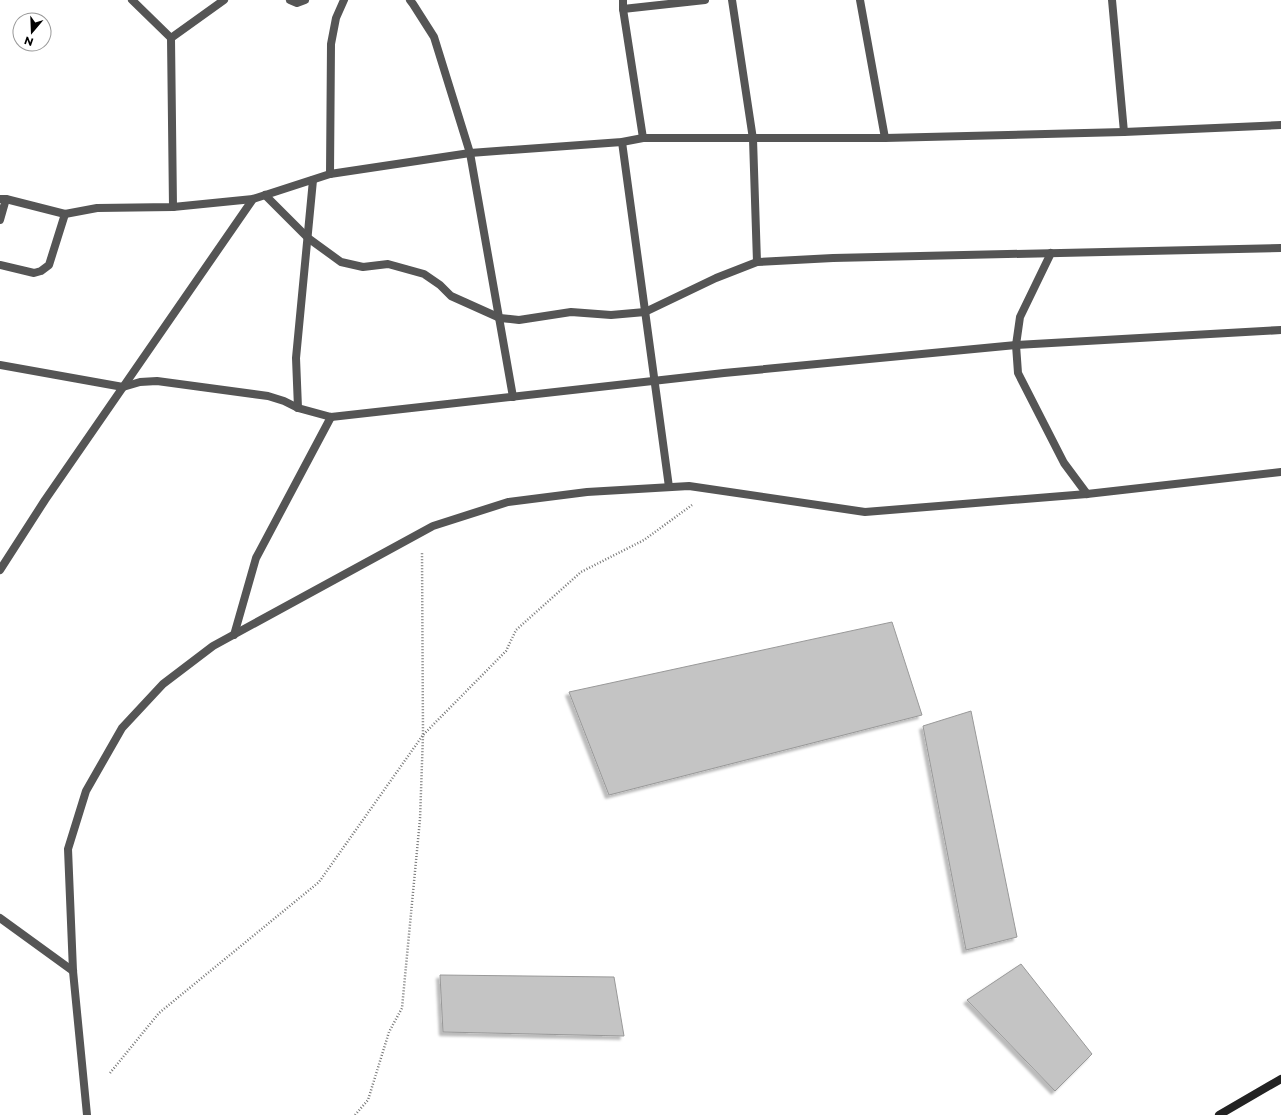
<svg xmlns="http://www.w3.org/2000/svg" width="1281" height="1115" font-family="Montserrat,sans-serif">
<defs>
<filter id="shadow"><feDropShadow dx="-3.5" dy="3.5" stdDeviation="1" flood-color="#0004"/></filter>
</defs>
<rect width="100%" height="100%" fill="#fff"/>
<!-- building -->
<g fill="#c4c4c4" stroke="#999" filter="url(#shadow)">
<polygon points="892,622 922,715 609,795 569,692"/>
<polygon points="971,711 1017,937 966,950 923,726"/>
<polygon points="1021,964 1092,1054 1055,1091 967,1000"/>
<polygon points="440,975 614,977 624,1036 443,1032"/>
</g>
<g fill="none" stroke-linecap="round" stroke-linejoin="round">
<!-- path -->
<g stroke="#777" stroke-width="2.5" stroke-dasharray="1 2" stroke-linecap="butt">
<polyline points="110,1073 159,1013 319,882 423,735 506,651 516,630 581,572 644,540 692,505"/>
<polyline points="355,1115 368,1100 389,1032 402,1008 420,819 423,735 422,552"/>
</g>
<!-- minor -->
<g stroke="#555" stroke-width="8">
<polyline points="132,0 171,38"/>
<polyline points="290,0 297,3 305,0"/>
<polyline points="410,0 413,4 434,37 470,153 513,397"/>
<polyline points="623,0 623,9 643,138"/>
<polyline points="732,0 753,139 757,262"/>
<polyline points="860,0 885,138"/>
<polyline points="1112,0 1124,132"/>
<polyline points="623,9 705,0"/>
<polyline points="622,142 669,487"/>
<polyline points="330,174 331,44 336,18 344,0"/>
<polyline points="265,195 308,238 341,262 363,267 388,264 424,274 440,285 451,296 500,318 519,320 571,312 611,315 645,312 716,278 757,262 833,258 1281,248"/>
<polyline points="0,199 6,199 65,214 97,208 173,207 253,199 330,174 470,153 622,142 643,138 885,138 1124,132 1281,125"/>
<polyline points="173,207 171,38 224,0"/>
<polyline points="0,220 6,199"/>
<polyline points="1051,253 1020,317 1016,345 1018,373 1064,463 1087,494"/>
<polyline points="0,265 34,273 41,271 49,265 65,214"/>
<polyline points="0,365 123,387 140,382 157,381 268,396 284,401 298,408 331,417 724,373 1016,345 1281,330"/>
<polyline points="298,408 296,358 313,180"/>
<polyline points="0,570 45,500 253,199"/>
<polyline points="234,635 256,558 331,417"/>
<polyline points="0,918 73,971"/>
<polyline points="87,1115 73,971 68,849 86,791 122,728 163,684 213,646 433,526 508,502 587,492 689,486 865,512 1087,494 1281,472"/>
</g>
<!-- secondary -->
<polyline stroke="#222" stroke-width="8" points="1219,1115 1281,1079"/>
</g>
<!-- north arrow -->
<g transform="translate(32 32) rotate(199)"><circle r="19" fill="#ffffff" stroke="#999999"/>
<path d="M0-3L7 15L0 10L-7 15Z" fill="#000000"/>
<text y="-6" font-size="11" font-weight="bold" text-anchor="middle" fill="#000000">N</text>
</g>
</svg>
